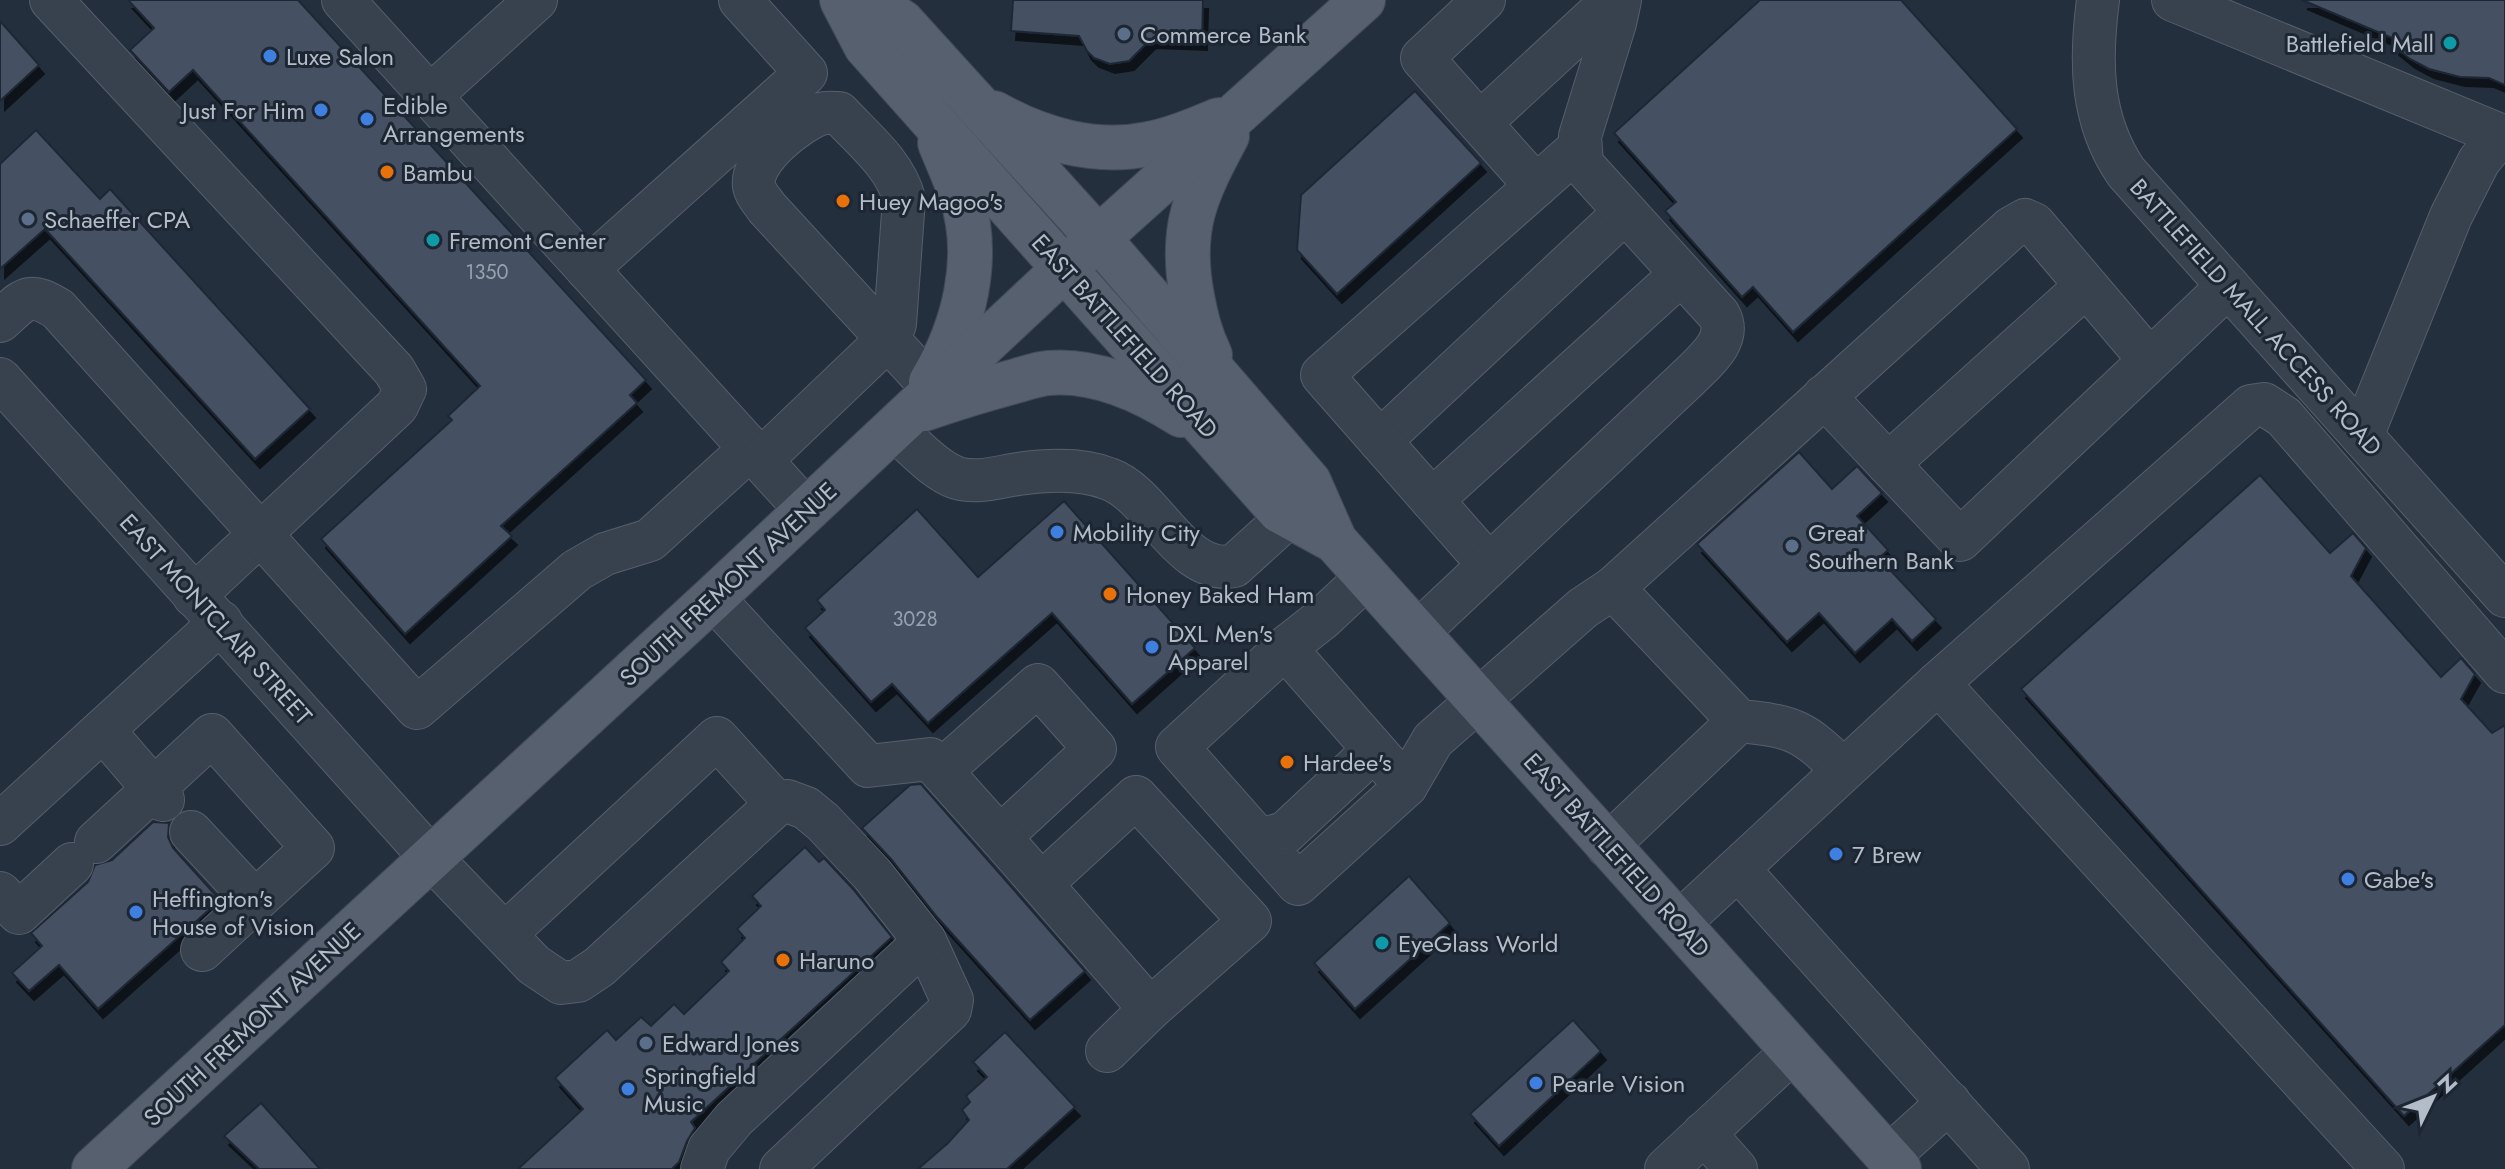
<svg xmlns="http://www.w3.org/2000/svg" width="2505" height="1169" font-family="Jost,sans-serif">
<defs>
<filter id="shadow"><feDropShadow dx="5" dy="9" stdDeviation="0" flood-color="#0009"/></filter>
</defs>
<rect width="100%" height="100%" fill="#242f3e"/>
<!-- building -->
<g fill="#455162" stroke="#1f2835" stroke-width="2" filter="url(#shadow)">
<polygon points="128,0 298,0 646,380 630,395 637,403 501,526 512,536 405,634 321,539 452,420 448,416 480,386 193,70 169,92 130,50 154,28"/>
<polygon points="1013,0 1203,0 1202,41 1151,39 1129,61 1110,64 1094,58 1087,51 1079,36 1011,31"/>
<polygon points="1760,0 1901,0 2017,129 1793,332 1753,287 1742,297 1665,211 1676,202 1614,133"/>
<polygon points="2302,0 2505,0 2505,85 2489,78 2460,77 2429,69 2410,59 2394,46 2397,40"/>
<polygon points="0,21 39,65 0,101"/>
<polygon points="1415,91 1481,163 1337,294 1297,250 1301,195"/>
<polygon points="36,130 100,199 110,189 310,409 255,459 45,229 0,269 0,164"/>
<polygon points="1799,452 1832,489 1857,466 1882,493 1857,516 1888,550 1879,558 1936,619 1912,641 1892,619 1855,653 1819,613 1787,642 1697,544"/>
<polygon points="2260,475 2330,553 2353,533 2366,548 2351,576 2441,677 2461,658 2475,674 2461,699 2492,733 2505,725 2505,1025 2404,1116 2021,689"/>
<polygon points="1064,501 1195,648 1132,704 1052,613 928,723 892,684 871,702 805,628 825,610 817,600 917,509 978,577"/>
<polygon points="921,784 1085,971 1030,1020 937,917 891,859 862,828 910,785"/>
<polygon points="153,822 169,823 168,837 173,848 220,900 98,1009 59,965 29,991 12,973 42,946 31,933 88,882 95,865 112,860"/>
<polygon points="805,847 819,862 824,858 854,890 892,937 691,1122 695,1128 687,1141 679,1162 672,1169 518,1169 583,1109 555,1078 607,1030 616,1040 641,1017 651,1026 674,1004 684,1014 729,971 721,962 745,938 737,929 761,906 752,896"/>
<polygon points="1409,876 1450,923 1355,1009 1314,963"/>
<polygon points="1573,1020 1601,1051 1499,1146 1470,1114"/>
<polygon points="1005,1032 1075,1107 1007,1169 918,1169 948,1143 969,1120 962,1110 970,1102 966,1096 987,1077 973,1062"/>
<polygon points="261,1103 320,1169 259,1169 224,1136"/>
</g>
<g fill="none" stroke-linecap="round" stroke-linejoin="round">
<!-- minor casing -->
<g stroke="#565f6c" stroke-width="44">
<g id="minor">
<polyline points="51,0 394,370 405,389 397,406 194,596"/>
<polyline points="343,0 430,96 536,0"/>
<polyline points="1484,0 1422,58 1536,186"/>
<path d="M2098,0C2090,61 2090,119 2126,172L2505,596"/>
<polyline points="2173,0 2505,137"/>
<polyline points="430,96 807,511"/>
<polyline points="1480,123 1613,0"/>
<polyline points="587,269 806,73 740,0"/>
<path d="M0,321C25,299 27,290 58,309L417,708L577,570L605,554L650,540L750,449"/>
<polyline points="0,379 432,859 534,965 561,983 578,981 599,967 777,804 787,801 806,808 823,822 872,874 925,941 952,1000 950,1010 781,1169"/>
<polyline points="1824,396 1960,540 2164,347"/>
<path d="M895,430C913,445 934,470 957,478C977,484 998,477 1018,474C1046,470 1082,468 1109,479C1154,495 1181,576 1234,566L1289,516"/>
<polyline points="2362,436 2451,216 2479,161 2500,135"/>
<polyline points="1380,441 1625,212"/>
<path d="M761,460L889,338L895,324L904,199C896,165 862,138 839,113C833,113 827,112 820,114C798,122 750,159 754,186C755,193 763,202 767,208L929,384"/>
<polyline points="1888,464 2086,286"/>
<polyline points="1432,500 1681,274"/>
<polyline points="1489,565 1322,375 1579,148"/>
<path d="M1367,577L1322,619L1285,648L1406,786L1433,740L1583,608L1613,588L1739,721C1794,726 1804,731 1843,770"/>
<polyline points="1613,588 2011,228 2025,220 2034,224 2141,350 2154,351 2164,347 2228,286"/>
<polyline points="713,598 868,766 930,759 941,771 1038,685 1095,749 1000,837 941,771"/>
<path d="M1417,633L1688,378C1704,362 1733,340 1719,315L1582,164L1580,136L1615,23L1620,0"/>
<polyline points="1285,648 1177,747 1298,884 1406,786"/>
<polyline points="103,730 163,800"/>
<polyline points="0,824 221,622"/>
<polyline points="191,832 255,901 202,950"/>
<polyline points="1000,837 1041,884 1136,797 1250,921 1150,1009 1041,884"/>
<polyline points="1260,840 1285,833 1374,750"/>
<polyline points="96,842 212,735 313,848 255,901"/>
<polyline points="1607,846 1739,721"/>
<polyline points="1738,869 2008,1169"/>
<polyline points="0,893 19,913 72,864"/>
<polyline points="1679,923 1938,683"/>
<polyline points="505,934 717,738 777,804"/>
<polyline points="1107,1051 1150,1009"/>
<polyline points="1704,1133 1736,1169"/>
<polyline points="1888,1157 1949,1102"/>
<polyline points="702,1169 709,1149 734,1119 925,941"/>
<polyline points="1666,1169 1793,1051"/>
<polyline points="2383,1169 1938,683 2251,406 2264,404 2284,417 2505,672"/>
</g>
</g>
<!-- major casing -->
<g stroke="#414a57" stroke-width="46">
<g id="major">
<polyline points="842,0 866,46 1280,511 1335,541"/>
<polyline points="868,0 902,22 1099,239 1309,482 1335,541 1899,1169"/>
<path d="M994,113C1040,139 1095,155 1148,144C1173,140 1196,129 1219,120"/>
<path d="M1210,355C1200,335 1196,317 1192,296C1179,228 1196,194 1227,136"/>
<path d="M931,382C964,328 982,257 961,195C955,178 947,160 940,143"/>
<path d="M924,409C953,399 982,390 1012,382C1024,379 1036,374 1048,373C1096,369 1142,390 1181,415"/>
<polyline points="94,1169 713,598 1065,268 1363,0"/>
</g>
</g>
<!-- minor -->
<use href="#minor" stroke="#38414e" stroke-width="42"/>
<!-- major -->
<use href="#major" stroke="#56606e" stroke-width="44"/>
</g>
<!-- markers -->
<g fill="#5c6f8a" stroke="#1d2633" stroke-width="3">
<circle cx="1124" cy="34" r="8"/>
<circle cx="28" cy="219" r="8"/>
<circle cx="1792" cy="546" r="8"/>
<circle cx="646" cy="1043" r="8"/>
</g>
<g fill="#0f9aa8" stroke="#1d2633" stroke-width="3">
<circle cx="2450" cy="43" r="8"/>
<circle cx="433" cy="240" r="8"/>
<circle cx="1382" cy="943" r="8"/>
</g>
<g fill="#3f7fe0" stroke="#1d2633" stroke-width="3">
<circle cx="270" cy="56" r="8"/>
<circle cx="321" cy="110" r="8"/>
<circle cx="367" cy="119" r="8"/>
<circle cx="1057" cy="532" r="8"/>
<circle cx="1152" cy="647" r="8"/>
<circle cx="1836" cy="854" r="8"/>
<circle cx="2348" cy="879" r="8"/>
<circle cx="136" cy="912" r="8"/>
<circle cx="1536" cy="1083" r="8"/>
<circle cx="628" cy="1089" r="8"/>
</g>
<g fill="#e8710a" stroke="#1d2633" stroke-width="3">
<circle cx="387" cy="172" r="8"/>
<circle cx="843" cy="201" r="8"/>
<circle cx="1110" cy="594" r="8"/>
<circle cx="1287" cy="762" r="8"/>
<circle cx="783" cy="960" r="8"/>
</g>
<g text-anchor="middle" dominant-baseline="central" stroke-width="6" stroke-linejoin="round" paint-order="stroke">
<!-- number labels -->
<g font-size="20" fill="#98a1af">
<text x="487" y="272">1350</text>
<text x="915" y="619">3028</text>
</g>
<!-- poi labels -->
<g font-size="24" fill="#b4bcc9" stroke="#1d2633" text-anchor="start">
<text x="1140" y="34">Commerce Bank</text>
<text x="2434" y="43" text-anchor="end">Battlefield Mall</text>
<text x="286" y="56">Luxe Salon</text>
<text x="383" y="105">Edible<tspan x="383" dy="28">Arrangements</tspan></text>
<text x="305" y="110" text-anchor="end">Just For Him</text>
<text x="403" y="172">Bambu</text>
<text x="859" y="201">Huey Magoo's</text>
<text x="44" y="219">Schaeffer CPA</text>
<text x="449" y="240">Fremont Center</text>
<text x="1073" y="532">Mobility City</text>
<text x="1808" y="532">Great<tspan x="1808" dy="28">Southern Bank</tspan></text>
<text x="1126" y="594">Honey Baked Ham</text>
<text x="1168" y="633">DXL Men's<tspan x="1168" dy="28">Apparel</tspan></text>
<text x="1303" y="762">Hardee's</text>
<text x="1852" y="854">7 Brew</text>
<text x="2364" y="879">Gabe's</text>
<text x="152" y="898">Heffington's<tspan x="152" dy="28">House of Vision</tspan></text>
<text x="1398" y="943">EyeGlass World</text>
<text x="799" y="960">Haruno</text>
<text x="662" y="1043">Edward Jones</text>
<text x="644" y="1075">Springfield<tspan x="644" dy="28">Music</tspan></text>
<text x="1552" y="1083">Pearle Vision</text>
</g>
<!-- street labels -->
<g font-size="24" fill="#b4bcc9" stroke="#1d2633">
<text transform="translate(2256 317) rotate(48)">BATTLEFIELD MALL ACCESS ROAD</text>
<text transform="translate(1125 336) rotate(48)">EAST BATTLEFIELD ROAD</text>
<text transform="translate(728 584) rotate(-43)">SOUTH FREMONT AVENUE</text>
<text transform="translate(216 619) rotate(48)">EAST MONTCLAIR STREET</text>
<text transform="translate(1617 855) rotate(48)">EAST BATTLEFIELD ROAD</text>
<text transform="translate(252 1024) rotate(-43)">SOUTH FREMONT AVENUE</text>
</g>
</g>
<!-- north arrow -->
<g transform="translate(2433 1097) rotate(47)" stroke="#1d2633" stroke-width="6" paint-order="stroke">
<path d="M0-6L14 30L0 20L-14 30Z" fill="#b4bcc9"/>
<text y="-12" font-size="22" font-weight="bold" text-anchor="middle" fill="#b4bcc9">N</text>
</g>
</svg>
